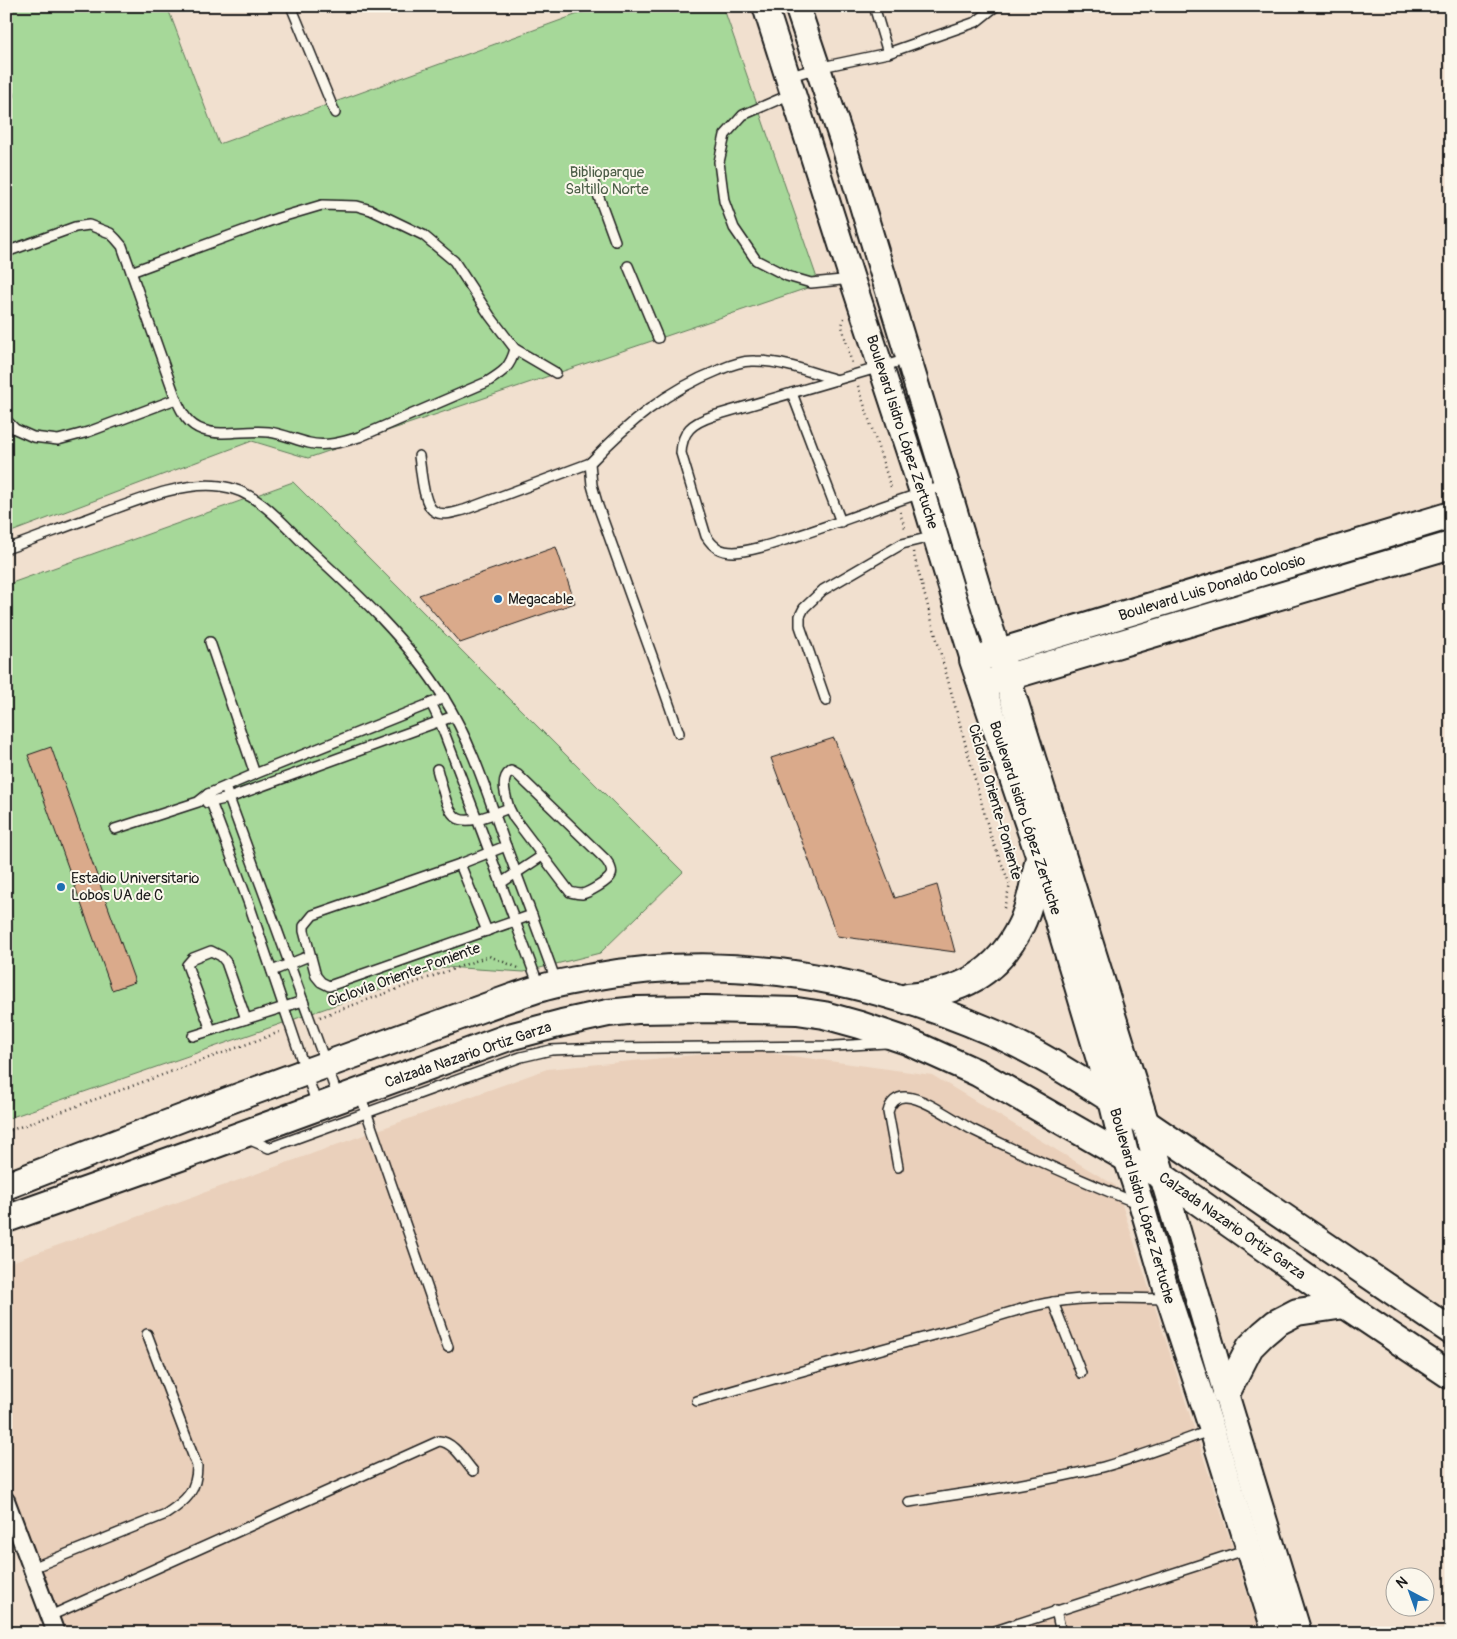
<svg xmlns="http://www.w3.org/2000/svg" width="1457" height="1639" font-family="Pangolin,sans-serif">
<rect width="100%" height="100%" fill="#f1e0cf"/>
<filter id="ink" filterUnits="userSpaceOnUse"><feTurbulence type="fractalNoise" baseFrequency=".02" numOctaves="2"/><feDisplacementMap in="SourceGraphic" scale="10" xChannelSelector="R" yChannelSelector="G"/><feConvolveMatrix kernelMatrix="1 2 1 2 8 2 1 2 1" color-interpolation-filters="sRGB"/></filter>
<g filter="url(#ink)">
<!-- built -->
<polygon fill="#ead0bb" points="748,1050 932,1075 1116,1186 1260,1633 63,1633 6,1472 6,1264 547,1069"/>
<!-- green -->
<g fill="#a6d899" stroke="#617a5a">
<polygon points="6,6 167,6 219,144 600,6 723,6 819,284 308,458 252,441 6,534"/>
<polygon points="293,482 683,872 600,953 524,972 445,967 6,1119 6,585"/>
</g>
<!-- building -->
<g fill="#daaa8b" stroke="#1c1c1c">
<polygon points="556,547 575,603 460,643 419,595"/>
<polygon points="834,738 895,898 937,885 955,952 837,936 771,758"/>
<polygon points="51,747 135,982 112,990 28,755"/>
</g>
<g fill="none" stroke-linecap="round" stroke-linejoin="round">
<!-- lane casing -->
<g stroke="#1c1c1c" stroke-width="12">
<g id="lane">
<polyline points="291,6 335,113"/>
<polyline points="874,6 888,53"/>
<polyline points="788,77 817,68 888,53 976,22 996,6"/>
<polyline points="791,94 743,115 725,135 719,162 724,201 734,228 756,260 787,276 811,283 852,279"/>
<polyline points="6,96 8,95"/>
<polyline points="590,173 615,241"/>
<path d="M6,252L75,227L89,225L110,233L116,239L122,246L176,399C182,413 188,425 203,430C223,437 248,429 269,432C283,434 296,440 309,443C326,447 343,442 359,437L487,382C503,372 510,368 515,349L490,316L454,261L423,235L371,210L357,206L322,205L278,218L131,272"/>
<polyline points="628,266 658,338"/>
<polyline points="515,349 556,373"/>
<path d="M908,359L713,416C692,423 682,431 681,453L706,536C713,547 720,552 734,552C754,551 775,543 794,537C845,521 895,500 947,485"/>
<polyline points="792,393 841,522"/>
<polyline points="6,420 15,429 33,437 58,440 88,432 176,399"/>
<path d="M419,456C421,469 423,505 434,511C443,517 455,512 464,510L590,463"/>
<path d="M6,549C37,538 67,526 98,515C134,502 181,481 220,486C257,490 283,524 308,548C358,594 408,640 444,698C472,743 488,796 506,846C523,891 540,936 556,981"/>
<polyline points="210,642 255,774"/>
<polyline points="826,701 800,626 800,616 804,608 823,590 902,544 935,536"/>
<polyline points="431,703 440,722 482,832 539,986"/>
<path d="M679,733L655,664L598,506L592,485L590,463C629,422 666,391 719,370C730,365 743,360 755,361C783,361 810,372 837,380"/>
<path d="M437,769C452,824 451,831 509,808L514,818L570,892C574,893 577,894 582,894C588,893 609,881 611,875C613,870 609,864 606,860L518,775L511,771C499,779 506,796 509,808"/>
<polyline points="225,787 338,1097"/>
<polyline points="208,794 249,904 317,1105"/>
<polyline points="207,803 229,798 454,716"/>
<polyline points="115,829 198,802 208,794 255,774 444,698"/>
<polyline points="506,846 460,864 313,915 304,926 304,931 316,976 321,982 329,986 532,915"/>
<polyline points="460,864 487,931"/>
<polyline points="501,883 542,856"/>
<polyline points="272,971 309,956"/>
<polyline points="211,1030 187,965 193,958 211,951 221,956 226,962 246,1019"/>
<polyline points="193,1036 303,1001"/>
<polyline points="360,1094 448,1347"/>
<polyline points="248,1139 269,1148 521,1057 551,1050 604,1048 835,1046 886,1043"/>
<path d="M898,1167L888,1112C890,1103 897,1096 906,1097C925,1098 954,1120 971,1129C1026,1156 1082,1181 1139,1204"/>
<polyline points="1053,1302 1081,1373"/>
<path d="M697,1401C782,1376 867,1353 952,1330C986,1321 1019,1307 1054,1302C1092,1296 1130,1298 1168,1299"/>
<path d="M909,1502C974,1492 1039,1483 1103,1467C1140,1457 1176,1443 1212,1430"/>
<path d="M32,1568L166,1514C186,1501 197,1491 197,1466L147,1334"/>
<polyline points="1056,1610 1061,1633"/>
<path d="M50,1616L439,1441C454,1442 464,1461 473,1471"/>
<polyline points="989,1633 1248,1549"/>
</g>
</g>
<!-- street casing -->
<g stroke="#1c1c1c" stroke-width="20">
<polyline id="street" points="6,1500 56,1633"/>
</g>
<!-- secondary casing -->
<g stroke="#1c1c1c" stroke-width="28">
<g id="secondary">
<polyline points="765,6 852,279 922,492 973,660"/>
<polyline points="797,6 844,146 987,617 999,652"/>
<polyline points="1126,1158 1142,1206 1169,1299 1212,1430 1275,1633"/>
<polyline points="1162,1176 1226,1394 1299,1633"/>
</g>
</g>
<!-- primary casing -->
<g stroke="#1c1c1c" stroke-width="30">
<g id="primary">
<polyline points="999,652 1162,1176"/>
<polyline points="991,682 1451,545"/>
<path d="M908,997C960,992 997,975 1021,925C1031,905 1034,880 1039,858"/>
<polyline points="1126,1158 1112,1100 1039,855 973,660 1451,515"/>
<path d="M6,1186C125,1139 244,1094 364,1051C403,1037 441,1023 480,1009C500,1002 520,994 541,988C558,983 576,980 593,977C733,952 865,977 994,1033C1035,1051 1074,1076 1112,1100L1451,1331"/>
<polyline points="6,1219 203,1149 509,1037 562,1023 608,1013 637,1010 706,1009 797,1011 824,1015 860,1025 907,1041 978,1073 1126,1158 1162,1176 1345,1305 1451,1376"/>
<polyline points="1226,1394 1250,1347 1263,1334 1276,1323 1297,1312 1345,1305"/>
</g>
</g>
<!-- path -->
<g stroke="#1c1c1c" stroke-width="2.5" stroke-dasharray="1 4" stroke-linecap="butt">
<polyline points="844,318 842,326 852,364"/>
<polyline points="858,386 892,490"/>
<polyline points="900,512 906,531"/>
<polyline points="913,552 990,834 1010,885 1003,912"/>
<polyline points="320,1017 489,956 521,969"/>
<polyline points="6,1132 280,1032"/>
</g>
<!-- lane -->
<use href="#lane" stroke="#fbf7ec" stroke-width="9"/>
<!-- street -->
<use href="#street" stroke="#fbf7ec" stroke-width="16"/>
<!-- secondary -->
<use href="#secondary" stroke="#fbf7ec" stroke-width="24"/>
<!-- primary -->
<use href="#primary" stroke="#fbf7ec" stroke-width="26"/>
<!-- rail -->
<polyline stroke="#1c1c1c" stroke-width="4" points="6,1626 8,1633"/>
</g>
</g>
<!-- markers -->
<g fill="#1f6fb2" stroke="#fbf7ec" stroke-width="2">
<circle cx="498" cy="599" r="5"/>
<circle cx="61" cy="887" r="5"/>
</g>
<g text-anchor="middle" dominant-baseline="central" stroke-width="4" stroke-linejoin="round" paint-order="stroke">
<!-- park labels -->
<g font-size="15" fill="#4c5e48" stroke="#fbf7ec">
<text x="607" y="172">Biblioparque<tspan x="607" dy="17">Saltillo Norte</tspan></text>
</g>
<!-- street labels -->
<g font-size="15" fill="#1c1c1c" stroke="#fbf7ec">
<text transform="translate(902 432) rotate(72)">Boulevard Isidro López Zertuche</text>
<text transform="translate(1212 588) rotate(-17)">Boulevard Luis Donaldo Colosio</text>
<text transform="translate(995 802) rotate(74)">Ciclovía Oriente-Poniente</text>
<text transform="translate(1025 818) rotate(72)">Boulevard Isidro López Zertuche</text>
<text transform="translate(404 975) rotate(-20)">Ciclovía Oriente-Poniente</text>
<text transform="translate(468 1055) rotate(-19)">Calzada Nazario Ortiz Garza</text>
<text transform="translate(1142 1206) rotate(74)">Boulevard Isidro López Zertuche</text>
<text transform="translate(1232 1226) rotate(35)">Calzada Nazario Ortiz Garza</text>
</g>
<!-- poi labels -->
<g font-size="15" fill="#1c1c1c" stroke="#fbf7ec" text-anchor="start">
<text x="508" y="599">Megacable</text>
<text x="71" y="878">Estadio Universitario<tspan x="71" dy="17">Lobos UA de C</tspan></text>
</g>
</g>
<!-- margin -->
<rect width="1457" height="1639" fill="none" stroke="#fbf7ec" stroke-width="25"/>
<rect x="12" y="12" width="1432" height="1614" fill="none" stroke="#1c1c1c" stroke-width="2" filter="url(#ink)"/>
<!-- north arrow -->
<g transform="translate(1410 1592) rotate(319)"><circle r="24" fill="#fbf7ec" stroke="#a29f99"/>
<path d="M0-4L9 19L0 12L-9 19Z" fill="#1f6fb2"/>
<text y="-8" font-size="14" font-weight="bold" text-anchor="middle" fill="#1c1c1c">N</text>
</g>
</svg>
